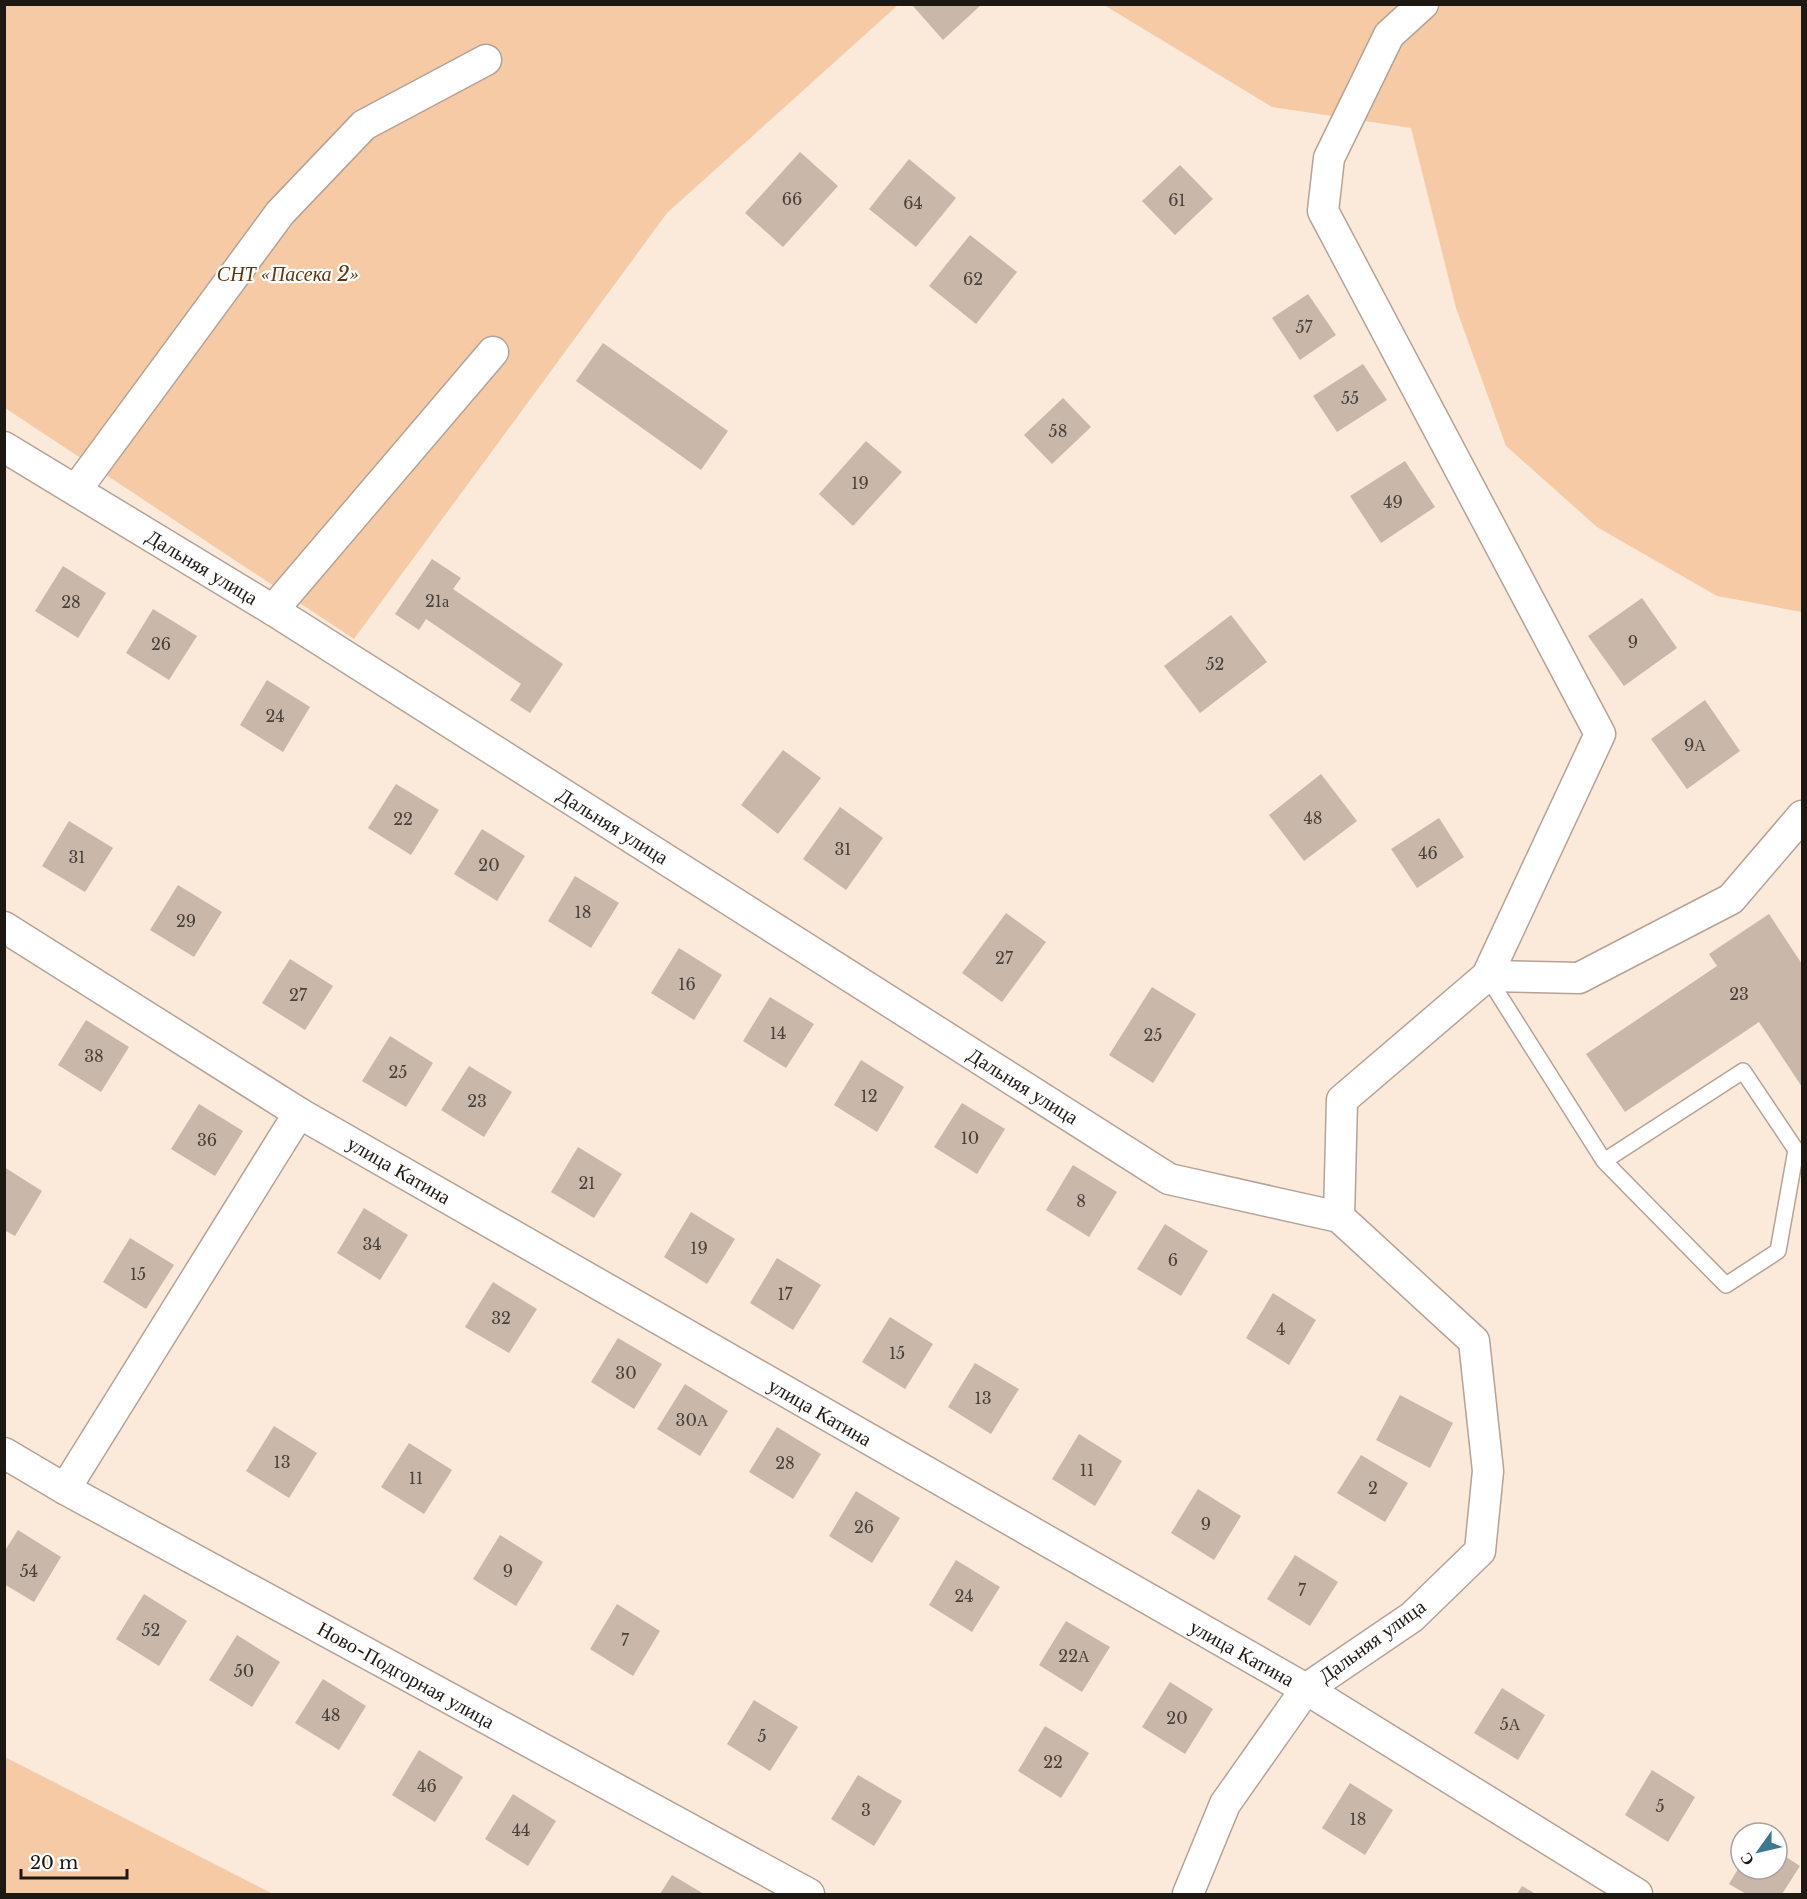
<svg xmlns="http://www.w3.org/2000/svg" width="1807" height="1899" font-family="'Libre Baskerville',serif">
<rect width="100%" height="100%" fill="#fbe9da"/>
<!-- green -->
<g fill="#f7caa6">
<polygon points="4,5 898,5 667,213 354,639 5,408"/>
<polygon points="1104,5 1802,5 1802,612 1717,596 1597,527 1506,446 1456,308 1411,128 1272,107"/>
<polygon points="4,1757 5,1757 273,1894 5,1894"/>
</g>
<!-- building -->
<g fill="#c9b7aa">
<polygon points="916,4 982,4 943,40 913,6"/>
<polygon points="800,152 838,186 783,247 745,213"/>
<polygon points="909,159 956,198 916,247 869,209"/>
<polygon points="1180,165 1213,199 1175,235 1142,201"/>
<polygon points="970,235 1017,272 976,324 929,286"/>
<polygon points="1308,294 1336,335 1300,360 1272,318"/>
<polygon points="603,343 728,431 701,470 576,381"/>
<polygon points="1363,364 1387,400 1337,432 1313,396"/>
<polygon points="1063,398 1091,427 1052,464 1024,435"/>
<polygon points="866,441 902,472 853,526 819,494"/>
<polygon points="1405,461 1435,507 1381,543 1350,496"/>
<polygon points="432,559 461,578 453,589 563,664 530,713 510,700 521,684 426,619 419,630 395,614"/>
<polygon points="63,566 106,593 78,638 35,611"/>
<polygon points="1642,598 1677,648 1624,686 1588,636"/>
<polygon points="153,609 197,636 169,680 126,653"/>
<polygon points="1231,615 1267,662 1200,713 1164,666"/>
<polygon points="267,680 310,707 283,752 240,725"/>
<polygon points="1705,700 1740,751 1687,789 1651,739"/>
<polygon points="783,750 821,778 778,834 741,805"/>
<polygon points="1321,774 1357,821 1304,861 1269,815"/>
<polygon points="396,784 439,810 411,855 368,828"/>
<polygon points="840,807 883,838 846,890 803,859"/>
<polygon points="1439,818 1464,857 1417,888 1391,849"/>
<polygon points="69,821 113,848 85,892 42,866"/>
<polygon points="482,829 525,856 497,901 454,874"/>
<polygon points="575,876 619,903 591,948 548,921"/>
<polygon points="178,885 222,912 194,957 150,930"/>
<polygon points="1006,913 1046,942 1002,1002 962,973"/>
<polygon points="1769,914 1802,964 1802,1087 1759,1022 1625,1112 1586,1054 1717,966 1709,954"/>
<polygon points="679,948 722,975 694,1020 651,993"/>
<polygon points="290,959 333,986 305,1030 262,1003"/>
<polygon points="1152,987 1196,1014 1153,1083 1109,1055"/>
<polygon points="770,997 814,1024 786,1068 743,1041"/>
<polygon points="86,1020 129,1047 101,1092 58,1065"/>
<polygon points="390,1036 433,1063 406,1107 362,1081"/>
<polygon points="861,1060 904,1087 877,1132 834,1105"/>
<polygon points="469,1066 512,1092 484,1137 441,1110"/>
<polygon points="962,1103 1005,1129 977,1174 934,1147"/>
<polygon points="199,1104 243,1131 215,1176 171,1149"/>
<polygon points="578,1147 622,1174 594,1218 551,1192"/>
<polygon points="1073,1165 1117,1192 1089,1237 1046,1210"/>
<polygon points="4,1167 42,1191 15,1236 4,1230"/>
<polygon points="364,1208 408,1235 380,1280 337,1253"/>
<polygon points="691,1212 735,1239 707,1284 664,1257"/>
<polygon points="1165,1224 1208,1251 1181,1296 1137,1269"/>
<polygon points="130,1238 174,1265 146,1309 103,1282"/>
<polygon points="777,1258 821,1285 793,1330 750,1303"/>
<polygon points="493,1282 537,1309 509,1353 465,1327"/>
<polygon points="1273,1293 1316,1320 1289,1365 1246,1338"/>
<polygon points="890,1317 933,1344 905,1389 862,1362"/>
<polygon points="618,1338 662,1364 634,1409 591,1382"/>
<polygon points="975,1363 1019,1389 991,1434 948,1407"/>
<polygon points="685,1384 728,1411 700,1456 657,1429"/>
<polygon points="1400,1395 1453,1423 1430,1468 1376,1440"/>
<polygon points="274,1426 317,1453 289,1498 246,1471"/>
<polygon points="777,1427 821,1454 793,1499 749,1472"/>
<polygon points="1079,1434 1122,1461 1095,1506 1052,1479"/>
<polygon points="409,1443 452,1470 424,1514 381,1487"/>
<polygon points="1361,1455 1408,1483 1385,1522 1337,1493"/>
<polygon points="1198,1489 1241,1516 1214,1560 1171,1533"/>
<polygon points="856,1491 900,1518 872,1563 829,1536"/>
<polygon points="18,1530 61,1557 34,1602 4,1584 4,1552"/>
<polygon points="500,1535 543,1562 516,1606 473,1579"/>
<polygon points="1295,1555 1338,1582 1310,1626 1267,1599"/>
<polygon points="956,1560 1000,1587 972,1632 929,1605"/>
<polygon points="144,1594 187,1621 159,1666 116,1639"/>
<polygon points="617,1604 660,1631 633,1676 590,1649"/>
<polygon points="1066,1621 1110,1647 1082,1692 1039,1665"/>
<polygon points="237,1635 280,1662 252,1707 209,1680"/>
<polygon points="323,1679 366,1706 339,1750 295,1723"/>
<polygon points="1170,1682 1213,1709 1185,1754 1142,1727"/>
<polygon points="1502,1688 1545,1715 1518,1760 1474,1733"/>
<polygon points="754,1700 798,1727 770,1771 727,1744"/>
<polygon points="1045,1726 1089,1753 1061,1798 1018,1771"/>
<polygon points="419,1750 463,1777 435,1822 392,1795"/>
<polygon points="1652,1770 1695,1797 1668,1842 1625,1815"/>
<polygon points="858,1775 902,1801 874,1846 831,1819"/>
<polygon points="1350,1783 1393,1810 1365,1855 1322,1828"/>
<polygon points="513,1794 556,1821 528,1866 485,1839"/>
<polygon points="1777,1851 1800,1866 1782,1894 1746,1894 1729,1884 1741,1864 1741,1869 1777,1869"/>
<polygon points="672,1875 704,1894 660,1894"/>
<polygon points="1522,1886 1536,1894 1517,1894"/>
</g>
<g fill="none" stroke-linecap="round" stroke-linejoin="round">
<!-- service casing -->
<g stroke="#b4a396" stroke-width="18">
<polyline id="service" points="1487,976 1604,1161 1743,1071 1796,1150 1778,1251 1726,1285 1604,1161"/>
</g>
<!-- minor casing -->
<g stroke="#b4a396" stroke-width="33">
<g id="minor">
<polyline points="1423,4 1389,35 1329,158 1323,211 1600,734 1487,976 1579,978 1731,899 1802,816"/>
<polyline points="4,447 273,610 1169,1179 1339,1217 1474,1341 1488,1471 1480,1551 1412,1617 1306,1689 1225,1804 1188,1894"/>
<polyline points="76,490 280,213 364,125 486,60"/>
<polyline points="273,610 493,352"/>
<polyline points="4,927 299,1113 1306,1689 1637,1894"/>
<polyline points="1339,1217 1342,1100 1487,976"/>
<polyline points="4,1453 65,1489 809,1894"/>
<polyline points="65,1489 299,1113"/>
</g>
</g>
<!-- service -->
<use href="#service" stroke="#fff" stroke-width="15"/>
<!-- minor -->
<use href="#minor" stroke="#fff" stroke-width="30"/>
</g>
<g text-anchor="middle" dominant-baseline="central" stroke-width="4.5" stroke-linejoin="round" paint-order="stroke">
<!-- number labels -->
<g font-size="16" fill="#494039">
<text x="792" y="199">66</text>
<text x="1177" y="200">61</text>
<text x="913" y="203">64</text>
<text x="973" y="279">62</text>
<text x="1304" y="327">57</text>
<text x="1350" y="398">55</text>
<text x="1058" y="431">58</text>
<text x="860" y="483">19</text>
<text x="1393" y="502">49</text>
<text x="437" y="601">21а</text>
<text x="71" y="602">28</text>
<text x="1633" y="642">9</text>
<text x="161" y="644">26</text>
<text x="1215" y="664">52</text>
<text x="275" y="716">24</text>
<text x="1695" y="745">9А</text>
<text x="1313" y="818">48</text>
<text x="403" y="819">22</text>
<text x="843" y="849">31</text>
<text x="1428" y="853">46</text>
<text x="77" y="857">31</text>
<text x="489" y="865">20</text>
<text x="583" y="912">18</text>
<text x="186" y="921">29</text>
<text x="1004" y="958">27</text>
<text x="687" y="984">16</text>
<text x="1739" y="994">23</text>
<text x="298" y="995">27</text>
<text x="778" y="1033">14</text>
<text x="1153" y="1035">25</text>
<text x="94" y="1056">38</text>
<text x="398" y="1072">25</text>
<text x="869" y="1096">12</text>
<text x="477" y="1101">23</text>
<text x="970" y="1138">10</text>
<text x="207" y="1140">36</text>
<text x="587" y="1183">21</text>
<text x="1081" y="1201">8</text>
<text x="372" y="1244">34</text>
<text x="699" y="1248">19</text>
<text x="1173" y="1260">6</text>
<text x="138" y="1274">15</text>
<text x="785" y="1294">17</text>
<text x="501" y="1318">32</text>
<text x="1281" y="1329">4</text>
<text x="897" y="1353">15</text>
<text x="626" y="1373">30</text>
<text x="983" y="1398">13</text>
<text x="692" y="1420">30А</text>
<text x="282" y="1462">13</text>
<text x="785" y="1463">28</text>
<text x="1087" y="1470">11</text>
<text x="416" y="1478">11</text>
<text x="1373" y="1488">2</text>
<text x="1206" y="1524">9</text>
<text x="864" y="1527">26</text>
<text x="29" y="1571">54</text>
<text x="508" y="1571">9</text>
<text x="1302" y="1590">7</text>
<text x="964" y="1596">24</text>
<text x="151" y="1630">52</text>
<text x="625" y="1640">7</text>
<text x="1074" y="1656">22А</text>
<text x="244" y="1671">50</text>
<text x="331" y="1715">48</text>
<text x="1177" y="1718">20</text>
<text x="1510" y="1724">5А</text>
<text x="762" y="1736">5</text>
<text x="1053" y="1762">22</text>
<text x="427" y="1786">46</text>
<text x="1660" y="1806">5</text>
<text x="866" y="1810">3</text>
<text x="1358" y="1819">18</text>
<text x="521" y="1830">44</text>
</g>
<!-- park labels -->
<g font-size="20" font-style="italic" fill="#5f360d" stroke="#fff">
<text x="288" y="274">СНТ «Пасека 2»</text>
</g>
<!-- street labels -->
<g font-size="20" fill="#1e1813" stroke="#fff">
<text transform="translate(202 567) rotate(31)">Дальняя улица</text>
<text transform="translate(613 826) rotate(32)">Дальняя улица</text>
<text transform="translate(1023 1086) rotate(32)">Дальняя улица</text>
<text transform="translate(399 1170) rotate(30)">улица Катина</text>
<text transform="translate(820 1412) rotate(30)">улица Катина</text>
<text transform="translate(1372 1641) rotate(-36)">Дальняя улица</text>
<text transform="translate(1242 1653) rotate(29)">улица Катина</text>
<text transform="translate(406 1675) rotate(29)">Ново-Подгорная улица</text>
</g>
</g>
<!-- border -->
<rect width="1807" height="1899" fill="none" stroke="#1e1813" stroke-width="12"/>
<!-- north arrow -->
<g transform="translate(1759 1851) rotate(236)"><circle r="28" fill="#ffffff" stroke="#a5a3a1" stroke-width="1.5"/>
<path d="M0-4.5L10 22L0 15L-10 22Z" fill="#3b798f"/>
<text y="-9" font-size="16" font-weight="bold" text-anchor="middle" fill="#1e1813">С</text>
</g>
<!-- scale -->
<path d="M21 1869v9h106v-9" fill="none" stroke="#1e1813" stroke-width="3"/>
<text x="30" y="1869" font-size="18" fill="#1e1813" stroke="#ffffff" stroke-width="4.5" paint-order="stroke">20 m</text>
</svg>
